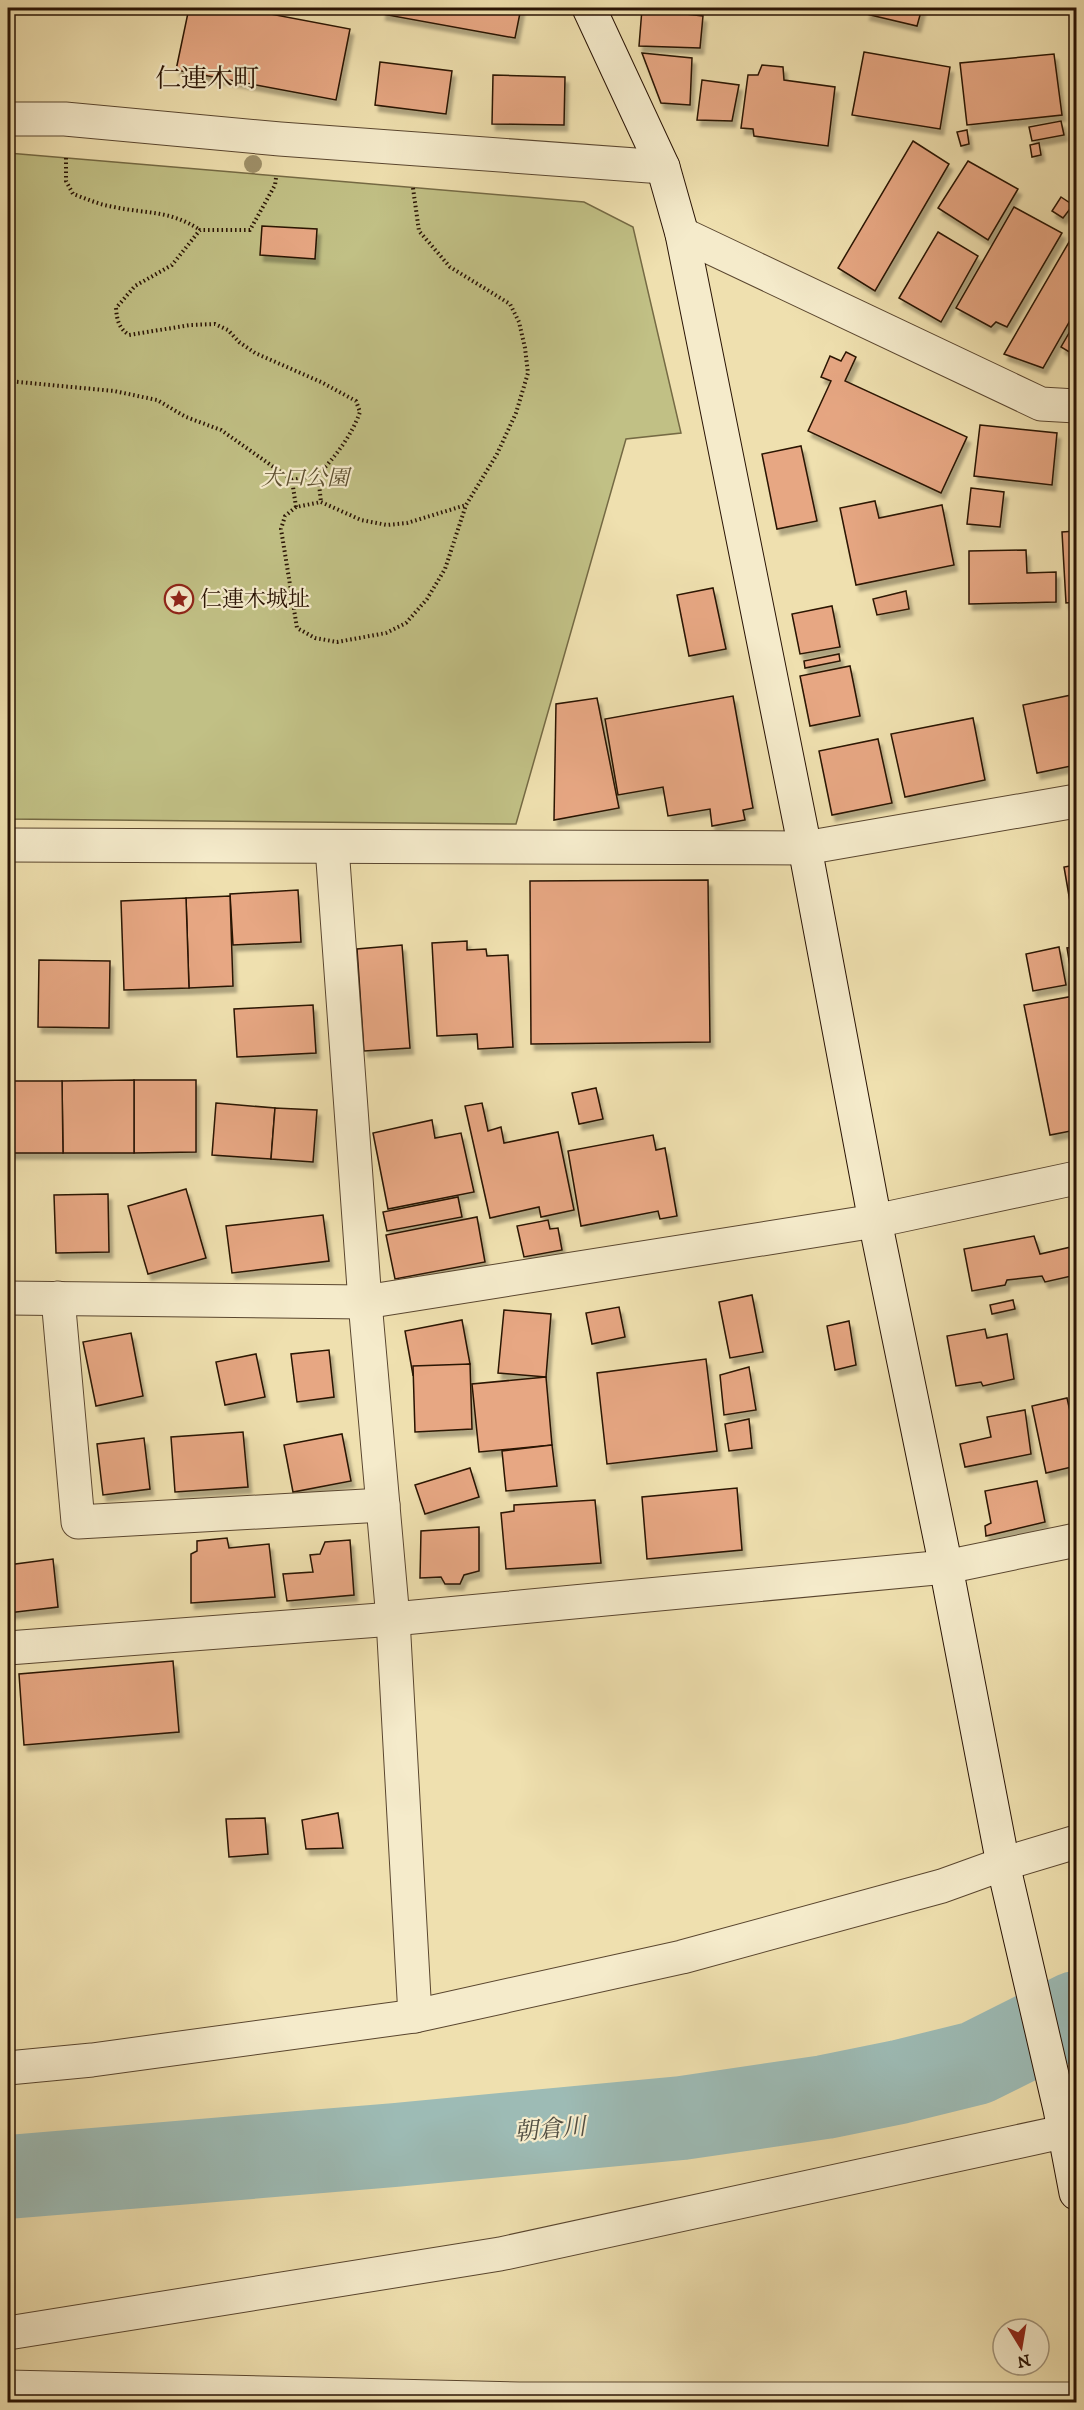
<svg xmlns="http://www.w3.org/2000/svg" width="1084" height="2410" font-family="'IM FELL DW Pica','Noto Serif JP',serif">
<defs>
<filter id="shadow"><feDropShadow dx="3.5" dy="6" stdDeviation="1.5" flood-color="#0004"/></filter>
</defs>
<rect width="100%" height="100%" fill="#efe0af"/>
<filter id="stains"><feTurbulence type="fractalNoise" baseFrequency=".00333" numOctaves="4"/><feColorMatrix values="0 0 0 0 .2 0 0 0 0 .09 0 0 0 0 .02 0 0 0 .5 -.17"/></filter>
<radialGradient id="worn" r=".72"><stop offset=".6" stop-color="#630" stop-opacity="0"/><stop offset="1" stop-color="#630" stop-opacity=".3"/></radialGradient>
<!-- green -->
<polygon fill="#c1c085" stroke="#756a44" stroke-width="1.5" points="8,153 584,202 633,227 681,433 626,439 516,824 8,819"/>
<g fill="none" stroke-linecap="round" stroke-linejoin="round">
<!-- river -->
<polyline stroke="#9dbbb5" stroke-width="84" points="8,2177 395,2145 682,2118 825,2097 899,2082 976,2063 1076,2013"/>
</g>
<!-- building -->
<g fill="#e7a783" stroke="#291304" stroke-width="1.5" filter="url(#shadow)">
<polygon points="189,8 239,8 350,29 336,100 176,70"/>
<polygon points="383,8 521,8 515,38 382,14"/>
<polygon points="868,8 922,8 917,26 866,14"/>
<polygon points="642,9 703,16 700,48 639,46"/>
<polygon points="864,52 950,67 940,129 852,115"/>
<polygon points="642,53 692,58 690,105 661,103"/>
<polygon points="1054,54 1062,115 967,125 960,63"/>
<polygon points="380,62 452,71 446,114 375,105"/>
<polygon points="762,65 783,67 784,80 835,87 828,146 754,136 753,129 741,128 748,75 758,75"/>
<polygon points="493,75 565,77 564,125 492,124"/>
<polygon points="702,80 739,85 732,121 697,120"/>
<polygon points="1061,121 1064,135 1032,141 1029,127"/>
<polygon points="967,130 969,144 961,146 957,132"/>
<polygon points="913,141 949,164 875,291 838,268"/>
<polygon points="1039,143 1041,155 1032,157 1030,145"/>
<polygon points="968,161 1018,189 988,240 938,208"/>
<polygon points="1061,197 1073,205 1063,218 1052,211"/>
<polygon points="1014,207 1062,233 1007,327 996,322 991,327 956,308"/>
<polygon points="262,226 317,229 315,259 260,255"/>
<polygon points="1076,230 1076,310 1043,368 1004,354"/>
<polygon points="938,232 978,256 941,322 899,298"/>
<polygon points="1076,321 1076,356 1061,347"/>
<polygon points="846,352 856,357 845,381 967,437 941,493 808,431 831,381 821,377 830,356 841,361"/>
<polygon points="980,425 1057,433 1052,485 974,476"/>
<polygon points="801,446 817,521 777,529 762,454"/>
<polygon points="971,488 1004,492 1000,527 967,524"/>
<polygon points="875,501 879,518 942,505 954,565 856,585 840,508"/>
<polygon points="1076,531 1076,602 1066,603 1062,532"/>
<polygon points="1026,550 1027,573 1056,572 1056,602 969,604 969,551"/>
<polygon points="713,588 726,649 689,656 677,595"/>
<polygon points="906,591 909,609 877,615 873,599"/>
<polygon points="832,606 840,647 800,654 792,614"/>
<polygon points="839,654 840,661 805,668 804,661"/>
<polygon points="850,666 860,716 810,726 800,676"/>
<polygon points="1076,694 1076,765 1037,773 1023,705"/>
<polygon points="733,696 753,808 743,810 745,820 712,826 710,809 668,816 663,787 618,795 605,719"/>
<polygon points="597,698 619,808 554,820 556,704"/>
<polygon points="973,718 985,780 905,797 891,734"/>
<polygon points="878,739 892,803 832,815 819,751"/>
<polygon points="1076,865 1076,936 1064,867"/>
<polygon points="708,880 710,1042 531,1044 530,881"/>
<polygon points="298,890 301,942 233,945 230,894"/>
<polygon points="230,896 233,986 189,988 186,898"/>
<polygon points="186,898 189,988 124,990 121,901"/>
<polygon points="467,941 467,950 486,949 487,956 508,955 513,1047 478,1049 477,1034 437,1036 432,943"/>
<polygon points="402,945 410,1048 364,1051 357,949"/>
<polygon points="1059,947 1066,985 1033,991 1026,954"/>
<polygon points="1076,947 1076,984 1073,984 1067,948"/>
<polygon points="39,960 110,961 109,1028 38,1027"/>
<polygon points="1074,996 1076,1013 1076,1130 1050,1135 1024,1005"/>
<polygon points="313,1005 316,1053 237,1057 234,1009"/>
<polygon points="134,1080 196,1080 196,1152 134,1153"/>
<polygon points="134,1080 134,1153 63,1153 62,1081"/>
<polygon points="8,1081 62,1081 63,1153 8,1153"/>
<polygon points="596,1088 603,1119 579,1124 572,1093"/>
<polygon points="216,1103 275,1108 271,1159 212,1155"/>
<polygon points="482,1103 488,1131 501,1127 504,1143 558,1132 574,1210 541,1217 539,1207 490,1218 465,1106"/>
<polygon points="275,1108 317,1110 313,1162 271,1159"/>
<polygon points="432,1120 435,1138 461,1133 474,1192 388,1209 373,1133"/>
<polygon points="653,1135 656,1150 665,1148 677,1216 660,1219 658,1211 581,1226 568,1151"/>
<polygon points="186,1189 206,1258 148,1274 128,1206"/>
<polygon points="108,1194 109,1252 56,1253 54,1195"/>
<polygon points="458,1197 462,1217 387,1231 383,1212"/>
<polygon points="323,1215 329,1261 232,1273 226,1226"/>
<polygon points="477,1217 485,1262 395,1279 386,1235"/>
<polygon points="548,1220 550,1229 558,1228 562,1250 524,1257 517,1226"/>
<polygon points="1034,1236 1040,1254 1071,1247 1076,1275 1045,1282 1042,1276 1007,1280 1005,1285 972,1291 964,1249"/>
<polygon points="752,1295 763,1352 730,1358 719,1302"/>
<polygon points="1013,1300 1015,1309 992,1314 990,1305"/>
<polygon points="619,1307 625,1337 592,1344 586,1313"/>
<polygon points="504,1310 551,1314 546,1377 498,1373"/>
<polygon points="462,1320 470,1364 413,1375 405,1331"/>
<polygon points="849,1321 856,1365 835,1370 827,1326"/>
<polygon points="985,1329 987,1338 1007,1334 1014,1379 983,1386 981,1382 956,1386 947,1336"/>
<polygon points="131,1333 143,1396 96,1406 83,1342"/>
<polygon points="329,1350 334,1397 297,1402 291,1354"/>
<polygon points="256,1354 265,1397 225,1405 216,1362"/>
<polygon points="706,1359 717,1451 607,1464 597,1373"/>
<polygon points="470,1364 472,1429 415,1432 413,1366"/>
<polygon points="749,1367 756,1410 724,1415 720,1375"/>
<polygon points="546,1377 552,1445 479,1452 472,1384"/>
<polygon points="1067,1398 1076,1438 1076,1466 1046,1473 1032,1406"/>
<polygon points="1025,1410 1031,1454 965,1467 960,1444 991,1437 987,1417"/>
<polygon points="749,1419 752,1448 729,1451 725,1424"/>
<polygon points="243,1432 248,1487 175,1492 171,1437"/>
<polygon points="342,1434 351,1481 293,1492 284,1445"/>
<polygon points="144,1438 150,1489 103,1495 97,1444"/>
<polygon points="552,1445 557,1486 506,1491 502,1451"/>
<polygon points="470,1468 479,1497 425,1514 415,1485"/>
<polygon points="1037,1481 1045,1522 986,1536 985,1526 991,1523 985,1491"/>
<polygon points="737,1488 742,1550 647,1559 642,1497"/>
<polygon points="595,1500 601,1563 506,1569 501,1513 514,1511 514,1505"/>
<polygon points="479,1527 479,1571 464,1575 460,1584 445,1584 441,1577 420,1578 421,1531"/>
<polygon points="227,1538 229,1548 269,1544 275,1597 191,1603 191,1554 197,1551 197,1541"/>
<polygon points="350,1540 354,1595 287,1601 283,1574 313,1572 310,1555 320,1554 325,1542"/>
<polygon points="53,1559 58,1607 8,1613 8,1565"/>
<polygon points="173,1661 179,1732 24,1745 19,1674"/>
<polygon points="338,1813 343,1848 306,1849 302,1820"/>
<polygon points="265,1818 268,1854 229,1857 226,1819"/>
</g>
<g fill="none" stroke-linecap="round" stroke-linejoin="round">
<!-- street casing -->
<g stroke="#5a462f" stroke-width="35">
<g id="street">
<polyline points="8,119 65,119 280,139 663,167"/>
<polyline points="682,234 1041,404 1076,406"/>
<polyline points="8,845 805,848 1076,801"/>
<polyline points="332,847 365,1302 393,1619 415,2016"/>
<polyline points="8,1298 365,1302 875,1221 1076,1178"/>
<polyline points="58,1298 78,1522 383,1505"/>
<polyline points="8,1648 393,1619 946,1567 1076,1540"/>
<polyline points="8,2068 92,2060 415,2016 682,1957 942,1886 1003,1864 1076,1842"/>
<polyline points="8,2333 500,2254 1076,2129"/>
<polyline points="8,2387 519,2399 1076,2399"/>
</g>
</g>
<!-- secondary casing -->
<g stroke="#291304" stroke-width="35">
<polyline id="secondary" points="589,8 663,167 682,234 805,848 875,1221 946,1567 1003,1864 1060,2109 1076,2193"/>
</g>
<!-- path -->
<g stroke="#291304" stroke-width="4" stroke-dasharray="1.5 3" stroke-linecap="butt">
<path d="M66,158V181L73,194C87,199 100,205 114,207C147,214 170,210 200,230"/>
<path d="M276,178L275,185L250,230H200L172,265L135,286L116,308C117,321 119,328 129,335L190,325L215,324L228,330L239,342L255,353L321,382L356,401L360,412C352,435 335,457 318,475L321,502"/>
<polyline points="413,188 419,231 450,267 510,304 519,322 525,348 528,373 516,413 497,454 466,505 445,569 427,599 406,623 386,633 337,642 315,638 297,628 281,529 285,516 296,507 321,502 361,520 387,525 407,523 466,505"/>
<polyline points="8,381 114,391 157,400 186,417 221,430 292,480"/>
<polyline points="296,507 292,480 318,475"/>
</g>
<!-- street -->
<use href="#street" stroke="#f5ebcb" stroke-width="33"/>
<!-- secondary -->
<use href="#secondary" stroke="#f5ebcb" stroke-width="33"/>
</g>
<!-- trees -->
<circle fill="#9f916a" cx="253" cy="164" r="9"/>
<!-- icons -->
<defs>
<g id="sight-ring" transform="scale(1.5)"><circle r="9.5" fill="#f5ebcb" stroke="#8f2418" stroke-width="1.5"/><path d="M0-6L1.8-2.2L6-1.7L2.9 1.2L3.7 5.4L0 3.3L-3.7 5.4L-2.9 1.2L-6-1.7L-1.8-2.2Z" fill="#8f2418"/></g>
</defs>
<g fill-rule="evenodd">
<use href="#sight-ring" x="179" y="599"/>
</g>
<g text-anchor="middle" dominant-baseline="central" stroke-width="4.5" stroke-linejoin="round" paint-order="stroke">
<!-- park labels -->
<g font-size="22" font-style="italic" fill="#5e5031" stroke="#f5ebcb">
<text x="305" y="478">大口公園</text>
</g>
<!-- poi labels -->
<g font-size="22" fill="#291304" stroke="#f5ebcb" text-anchor="start">
<text x="200" y="599">仁連木城址</text>
</g>
<!-- water labels -->
<g font-size="24" font-style="italic" fill="#524e42" stroke="#f5ebcb">
<text transform="translate(550 2130) rotate(-5)">朝倉川</text>
</g>
<!-- quarter labels -->
<g font-size="26" fill="#291304" stroke="#f5ebcb">
<text x="207" y="79">仁連木町</text>
</g>
</g>
<!-- margin -->
<rect width="1084" height="2410" fill="none" stroke="#efe0af" stroke-width="30"/>
<rect x="9" y="9" width="1066" height="2392" fill="none" stroke="#291304" stroke-width="3"/>
<rect x="15" y="15" width="1054" height="2380" fill="none" stroke="#291304" stroke-width="1.5"/>
<!-- north arrow -->
<g transform="translate(1021 2347) rotate(169)"><circle r="28" fill="#f5ebcb" stroke="#a3957b" stroke-width="1.5"/>
<path d="M0-4.5L10 22L0 15L-10 22Z" fill="#8f2418"/>
<text y="-9" font-size="16" font-weight="bold" text-anchor="middle" fill="#291304">N</text>
</g>
<rect width="100%" height="100%" filter="url(#stains)"/>
<rect width="100%" height="100%" fill="url(#worn)"/>
</svg>
